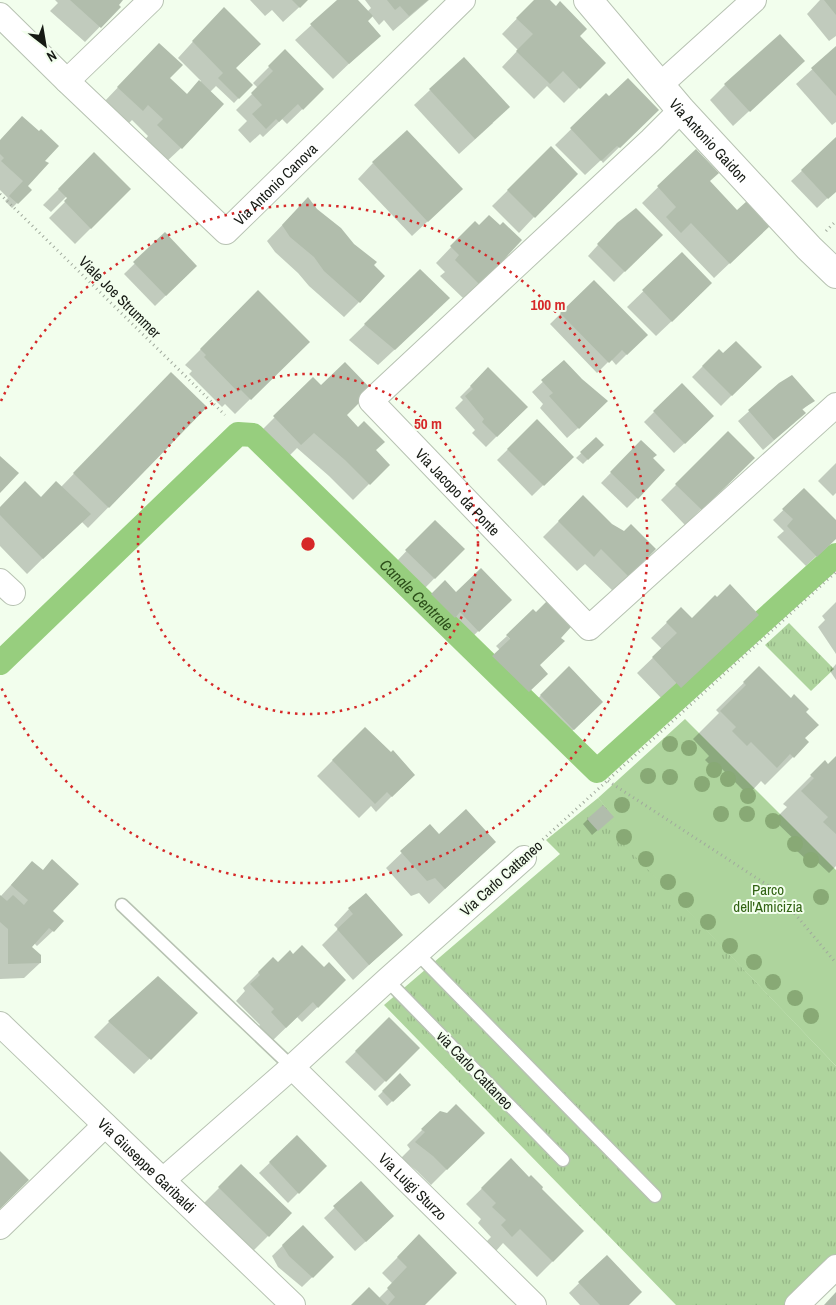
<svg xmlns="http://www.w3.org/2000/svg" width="836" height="1305" font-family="'Archivo Narrow',sans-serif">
<defs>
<pattern id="grass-tufts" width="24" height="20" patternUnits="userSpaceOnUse" patternTransform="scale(1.25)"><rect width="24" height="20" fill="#aed49d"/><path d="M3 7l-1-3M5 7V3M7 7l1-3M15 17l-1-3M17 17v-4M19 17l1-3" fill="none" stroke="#95b586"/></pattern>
</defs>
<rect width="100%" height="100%" fill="#f2feed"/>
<!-- grass -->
<g fill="url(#grass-tufts)">
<polygon points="789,623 834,669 811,691 765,645"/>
<polygon points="598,798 617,819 608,827 836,1066 836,1260 789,1305 676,1305 384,1005 560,854 546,840"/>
</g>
<!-- park -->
<polygon fill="#aed49d" points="685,719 836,870 836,1066 607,827 616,819 598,798"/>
<!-- shadow -->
<g fill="#0003">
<polygon points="55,0 122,0 117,5 119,7 85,42 50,11 58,3"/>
<polygon points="250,0 307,0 283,22 272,10 265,16"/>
<polygon points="339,0 356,0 367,12 371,8 365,0 429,0 393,31 384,20 379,25 372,16 366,21 379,35 333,79 295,40"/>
<polygon points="535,0 549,0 578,36 604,63 564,103 547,86 534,99 502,67 518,50 502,34"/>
<polygon points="820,0 836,0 836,36 829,41 807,14"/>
<polygon points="209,24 229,73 251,85 234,103 216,86 210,92 181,148 165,163 143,142 148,136 132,120 126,126 103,103 144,60 169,78 187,95 201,81 178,58"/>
<polygon points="836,48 836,122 832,125 796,84"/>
<polygon points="285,51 323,89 287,124 282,119 263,137 260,134 250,143 238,130 247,121 236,110 258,88 253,83"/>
<polygon points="803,61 733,126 710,100 725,85"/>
<polygon points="430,90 493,123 459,154 414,105"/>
<polygon points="606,95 642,125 603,163 601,160 585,175 555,145"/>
<polygon points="836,139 836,190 817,208 791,181"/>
<polygon points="0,141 44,161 26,186 30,190 12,208 5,201 8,198 0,190"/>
<polygon points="551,148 534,217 519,233 492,206"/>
<polygon points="696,150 708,181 753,241 714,278 642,203"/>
<polygon points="94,154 130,189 75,244 49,218 69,198 67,196 51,212 43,205"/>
<polygon points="373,163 445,205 412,236 358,179"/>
<polygon points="316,210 373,265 359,302 344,317 309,286 298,273 275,252 267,241 292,215"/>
<polygon points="475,222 479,226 520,240 470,295 463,298 440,276 445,272 436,263"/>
<polygon points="165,234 196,266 155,306 124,274"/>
<polygon points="607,235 661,235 614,282 588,256"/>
<polygon points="682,254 695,299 656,336 627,307"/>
<polygon points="420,271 433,314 378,365 349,340"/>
<polygon points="594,281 646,335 616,365 611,359 597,373 550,324"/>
<polygon points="258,292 308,342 235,414 225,404 222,407 189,374 192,371 185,365"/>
<polygon points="719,350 724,355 760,367 721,406 692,377"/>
<polygon points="564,362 596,412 567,438 540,408 543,404 532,392"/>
<polygon points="488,369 526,407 486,447 472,433 475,430 455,408 463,400 460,397"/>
<polygon points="313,379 374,450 388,465 353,500 329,476 297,448 285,460 259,433"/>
<polygon points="780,384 813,401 802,410 794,423 763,450 738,421"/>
<polygon points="151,394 206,408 88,528 81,521 27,574 0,546 0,508 41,498 61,487"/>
<polygon points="654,412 702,427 674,453 644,422"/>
<polygon points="537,421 572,457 532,496 497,460"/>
<polygon points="728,433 753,458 685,525 661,500"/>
<polygon points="596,439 602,445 583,464 576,458"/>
<polygon points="641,442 651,458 637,498 627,508 601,483"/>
<polygon points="836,463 836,493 833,496 818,481"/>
<polygon points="804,490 836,521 836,537 806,566 777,537 784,531 773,520"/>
<polygon points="583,497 611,525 655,549 613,591 585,564 577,571 543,537"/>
<polygon points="435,521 463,549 424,589 396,562"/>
<polygon points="445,582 454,592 510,600 468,641 427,600"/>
<polygon points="836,602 836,654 818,627 825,620 822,616"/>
<polygon points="681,609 692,620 728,643 665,702 637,673 662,649 651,638"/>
<polygon points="507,636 546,674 523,696 488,661 500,650 496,646"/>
<polygon points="836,664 836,680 830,671"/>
<polygon points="569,668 602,702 563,740 530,706"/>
<polygon points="759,668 804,712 804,738 808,742 765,785 761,781 748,795 722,769 718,773 705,760 709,756 693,739 719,713 716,710"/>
<polygon points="365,728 391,754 413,775 376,812 371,806 359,818 317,776"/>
<polygon points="836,758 836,866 829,873 812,857 808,861 797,851 801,846 774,820 787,807 783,804 825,762 828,765"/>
<polygon points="588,819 607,822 592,835 583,824"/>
<polygon points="430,826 439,836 479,857 429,904 419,893 411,896 386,868"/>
<polygon points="32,862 51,911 53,931 37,946 34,943 31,947 40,963 24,978 0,979 0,897"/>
<polygon points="349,909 401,935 353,980 322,945 338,929 334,925"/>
<polygon points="273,958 278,963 329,996 302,1022 297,1017 270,1043 256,1029 260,1025 236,1001 245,991 243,988"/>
<polygon points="196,1013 134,1074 94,1037 109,1022"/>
<polygon points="389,1019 418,1048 375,1091 345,1062"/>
<polygon points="400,1075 409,1085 387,1106 378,1096"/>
<polygon points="440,1112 483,1133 431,1185 417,1171 401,1158 410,1149 407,1145"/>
<polygon points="297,1137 325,1166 288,1203 259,1173"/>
<polygon points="511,1160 583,1231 537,1277 503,1243 496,1251 486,1242 491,1237 478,1223 481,1219 466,1204"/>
<polygon points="241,1166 290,1214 253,1251 204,1203"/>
<polygon points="361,1182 382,1227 355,1251 324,1218"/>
<polygon points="303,1226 333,1257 302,1287 278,1267 272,1256"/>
<polygon points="419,1236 424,1305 353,1305 379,1298 393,1284 382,1273"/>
<polygon points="607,1256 627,1305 580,1305 569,1293"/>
</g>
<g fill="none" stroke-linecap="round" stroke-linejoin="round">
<!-- canal -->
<path stroke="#97ce7e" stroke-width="24" id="s1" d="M0,663L238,434L253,435L597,771L836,555"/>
</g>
<!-- building -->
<g fill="#b1bdac">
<polygon points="70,0 123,0 119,5 121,7 101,28"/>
<polygon points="292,0 308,0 300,8"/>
<polygon points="337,0 358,0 373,16 368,21 381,36 349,64 310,24"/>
<polygon points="387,0 428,0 409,16 400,6 395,10"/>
<polygon points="534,0 550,0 556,6 560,1 587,29 580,36 606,63 580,89 563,71 550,84 516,51 533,34 516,18"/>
<polygon points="824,0 836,0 836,15"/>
<polygon points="224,7 261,44 236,68 253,85 239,99 218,78 223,73 192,41"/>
<polygon points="780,34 805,61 750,112 724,84"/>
<polygon points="159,43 183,65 170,78 187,94 199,80 224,104 182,149 157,125 163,119 148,105 143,111 117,87"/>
<polygon points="836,46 836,96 811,68"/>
<polygon points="285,49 324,89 303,110 298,104 279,122 276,119 266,129 252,114 262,105 251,93 273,71 268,66"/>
<polygon points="464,57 510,107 475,139 429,89"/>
<polygon points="628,78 659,110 620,148 617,146 601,161 570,128 606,93 609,96"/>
<polygon points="22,116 39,131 41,129 59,146 45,161 49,163 28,186 32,190 18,204 9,196 23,181 1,161 4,158 0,154 0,140"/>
<polygon points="407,130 463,189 428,222 372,162"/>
<polygon points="836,137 836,192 828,199 801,170"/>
<polygon points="551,146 578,174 535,218 507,190"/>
<polygon points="696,149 719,173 710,181 737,210 747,201 771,225 730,264 691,223 681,233 666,217 676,207 657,186"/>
<polygon points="94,152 131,189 91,229 64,201 67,198 58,189"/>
<polygon points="308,197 317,209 341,228 354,244 377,262 374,265 385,276 360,303 324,271 314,257 290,237 282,225"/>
<polygon points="636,208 663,235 625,272 597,244 617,223"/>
<polygon points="489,215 500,225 503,222 522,240 509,254 487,280 479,284 455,260 459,255 450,246 475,221 479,225"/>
<polygon points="165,232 197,266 166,296 133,262"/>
<polygon points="682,252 712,283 672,322 642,290"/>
<polygon points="420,269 450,298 395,350 364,324"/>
<polygon points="594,280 648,335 627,355 622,350 609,363 560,313"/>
<polygon points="258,290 310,342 251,400 241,390 238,392 204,357 206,355 200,349"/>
<polygon points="736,341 762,367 732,396 702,366 719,349 723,353"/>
<polygon points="564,360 582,379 608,401 579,429 549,396 553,393 541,380"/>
<polygon points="345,362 372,390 347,415 358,427 364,421 385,442 376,450 390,465 370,485 345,460 314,433 301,445 273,416 313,377 321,385"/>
<polygon points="488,367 528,407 497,437 482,422 484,419 465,396 473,389 470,386"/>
<polygon points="171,372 207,407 109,508 73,473"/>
<polygon points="792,375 815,401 802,409 806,413 774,440 748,410 779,383"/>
<polygon points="682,383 714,416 685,444 653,411"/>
<polygon points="537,419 574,457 544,486 507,449"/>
<polygon points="728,431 755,458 702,510 675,484"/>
<polygon points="596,437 604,445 588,460 580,452"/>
<polygon points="641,440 657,455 653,458 665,470 638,499 610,472"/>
<polygon points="0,456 19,473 0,493"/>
<polygon points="25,481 41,497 56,481 91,514 43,559 0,515 0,507"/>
<polygon points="804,488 836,520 836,539 817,557 787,526 793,519 782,509"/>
<polygon points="583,495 612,524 624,531 631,524 656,549 629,577 601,549 594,557 558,521"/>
<polygon points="435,520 465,549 435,579 405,550"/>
<polygon points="481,568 512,600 479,632 460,612 455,618 431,594 445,580 456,592"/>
<polygon points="730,584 759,615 681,688 652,657 677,633 666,622 681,607 692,618 715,595 717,597"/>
<polygon points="547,601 571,627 561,638 565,641 540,665 548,674 529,692 492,656 510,639 506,635 533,609 536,612"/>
<polygon points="569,666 603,702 574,730 540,695"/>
<polygon points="759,666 791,698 794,694 809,709 806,712 819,725 805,738 809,742 794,758 790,754 777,768 751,742 747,746 732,731 736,727 720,711 746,685 743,682"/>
<polygon points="365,727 391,752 393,750 415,775 392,797 387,792 375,804 332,760"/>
<polygon points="836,756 836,834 823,822 828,817 801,791 814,778 810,775 825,760 828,764"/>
<polygon points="603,805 614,817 598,831 587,819"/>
<polygon points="466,809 496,842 445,889 435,878 427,881 400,851 430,824 439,834"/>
<polygon points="52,859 79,884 53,911 64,921 54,932 49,928 32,947 41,955 41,963 8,964 8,929 0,922 0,895 7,901 13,895 24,905 28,900 11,885 32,861 43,870"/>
<polygon points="366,893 403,935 369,965 337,929 353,914 348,908"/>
<polygon points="302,945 324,967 329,962 346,980 318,1008 313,1002 286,1028 271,1012 274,1009 250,984 260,975 258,972 273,957 278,962 290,950 293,954"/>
<polygon points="158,976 198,1013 151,1060 108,1021"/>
<polygon points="389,1017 420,1048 386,1082 355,1051"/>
<polygon points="400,1073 411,1085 393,1102 382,1091"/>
<polygon points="456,1104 485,1133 447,1170 433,1156 415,1142 425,1132 421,1129 440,1111 447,1113"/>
<polygon points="297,1135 327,1166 299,1194 269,1162"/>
<polygon points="0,1151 29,1180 0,1209"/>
<polygon points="511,1158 529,1177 531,1175 543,1187 542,1189 584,1231 553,1262 520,1229 512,1237 501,1225 506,1220 492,1207 496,1203 481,1188"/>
<polygon points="241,1164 292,1213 269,1237 218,1187"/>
<polygon points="361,1181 394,1216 366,1242 333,1206"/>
<polygon points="303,1225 334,1257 313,1278 289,1256 282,1245"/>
<polygon points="419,1234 457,1273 425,1305 388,1305 395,1297 387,1288 407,1267 397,1257"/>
<polygon points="607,1255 642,1292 629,1305 600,1305 578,1282"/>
<polygon points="369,1287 387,1305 351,1305"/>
<polygon points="836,1292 836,1305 824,1305"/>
</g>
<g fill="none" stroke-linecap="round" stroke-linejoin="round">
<!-- lane casing -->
<g stroke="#b7c2b2" stroke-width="15">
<g id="lane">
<polyline points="122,905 292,1067"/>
<polyline points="417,953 655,1196"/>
<polyline points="387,980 563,1160"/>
</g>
</g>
<!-- street casing -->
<g stroke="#b7c2b2" stroke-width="26">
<g id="street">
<path id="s2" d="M0,15L67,81L226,232L463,0"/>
<polyline points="67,81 151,0"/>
<polyline points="660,85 754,0"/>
<path id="s3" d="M681,110L651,140L371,401L589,628L836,405"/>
<polyline points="0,581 13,593"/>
<path id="s4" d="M0,1024L293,1305"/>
<path id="s5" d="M292,1067L534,1305"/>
<polyline points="163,1180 292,1067 387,980 524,858"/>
<polyline points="0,1227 105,1125"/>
<polyline points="797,1305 836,1267"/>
</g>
</g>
<!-- secondary casing -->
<g stroke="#b7c2b2" stroke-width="30">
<g id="secondary">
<path id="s6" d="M588,0L681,110L809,248L836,274"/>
</g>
</g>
<!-- path -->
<g stroke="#a1aa9d" stroke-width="3" stroke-dasharray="1 4" stroke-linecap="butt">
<polyline points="0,194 225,415"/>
<polyline points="826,231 836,221"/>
<polyline points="608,781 775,890 836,963"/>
<polyline points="539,843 836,572"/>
</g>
<!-- lane -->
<use href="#lane" stroke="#fff" stroke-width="12"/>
<!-- street -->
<use href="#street" stroke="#fff" stroke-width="24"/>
<!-- secondary -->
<use href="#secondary" stroke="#fff" stroke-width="28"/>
</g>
<!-- trees -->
<g fill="#88a975">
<circle cx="670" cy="744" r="8"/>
<circle cx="689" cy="748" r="8"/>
<circle cx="714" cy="770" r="8"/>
<circle cx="648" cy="776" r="8"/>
<circle cx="670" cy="777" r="8"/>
<circle cx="728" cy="779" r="8"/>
<circle cx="702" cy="784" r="8"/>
<circle cx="748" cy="796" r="8"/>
<circle cx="622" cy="805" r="8"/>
<circle cx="721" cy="814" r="8"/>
<circle cx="747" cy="814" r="8"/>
<circle cx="773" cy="821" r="8"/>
<circle cx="624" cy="837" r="8"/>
<circle cx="795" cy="844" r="8"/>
<circle cx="646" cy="859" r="8"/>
<circle cx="811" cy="860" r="8"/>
<circle cx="668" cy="882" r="8"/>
<circle cx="821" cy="897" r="8"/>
<circle cx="686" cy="900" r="8"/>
<circle cx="708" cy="922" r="8"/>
<circle cx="730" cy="946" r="8"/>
<circle cx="754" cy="962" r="8"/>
<circle cx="773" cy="982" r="8"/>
<circle cx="795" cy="998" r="8"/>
<circle cx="811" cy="1016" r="8"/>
</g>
<!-- distance rings -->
<g fill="none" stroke="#d62828" stroke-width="2.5" stroke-dasharray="2.5 5">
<circle cx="308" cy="544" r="170"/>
<path d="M1 401A339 339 0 1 1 1 687"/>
</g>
<g text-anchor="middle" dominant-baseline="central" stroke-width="4" stroke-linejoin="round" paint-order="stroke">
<!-- street labels -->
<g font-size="15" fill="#161a14" stroke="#f2feed">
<text stroke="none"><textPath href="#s6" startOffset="185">Via Antonio Gaidon</textPath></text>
<text stroke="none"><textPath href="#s2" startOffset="382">Via Antonio Canova</textPath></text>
<text transform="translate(120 297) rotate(45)">Viale Joe Strummer</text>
<text stroke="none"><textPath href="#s3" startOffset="551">Via Jacopo da Ponte</textPath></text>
<text transform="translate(501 878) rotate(-42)">Via Carlo Cattaneo</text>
<text transform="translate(475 1070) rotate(46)">via Carlo Cattaneo</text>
<text stroke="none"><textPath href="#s4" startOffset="204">Via Giuseppe Garibaldi</textPath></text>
<text stroke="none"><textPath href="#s5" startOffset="170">Via Luigi Sturzo</textPath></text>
</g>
<!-- park labels -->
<g font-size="15" fill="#316313" stroke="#f2feed">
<text x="768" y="889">Parco<tspan x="768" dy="17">dell'Amicizia</tspan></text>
</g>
<!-- water labels -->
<g font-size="16" font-style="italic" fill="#2c4f19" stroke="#f2feed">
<text stroke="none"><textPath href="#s1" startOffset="574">Canale Centrale</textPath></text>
</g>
</g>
<circle cx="308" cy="544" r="8" fill="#d62828" stroke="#f2feed" stroke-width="2.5"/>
<g font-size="15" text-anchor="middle" font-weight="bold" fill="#d62828" stroke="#f2feed" stroke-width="4" stroke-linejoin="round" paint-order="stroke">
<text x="548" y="310">100 m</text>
<text x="428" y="429">50 m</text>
</g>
<!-- north arrow -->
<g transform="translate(45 45) rotate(149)" stroke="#f2feed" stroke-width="4" paint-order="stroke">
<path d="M0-4L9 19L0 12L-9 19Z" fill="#161a14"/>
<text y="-8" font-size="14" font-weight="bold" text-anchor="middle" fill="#161a14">N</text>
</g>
</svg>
